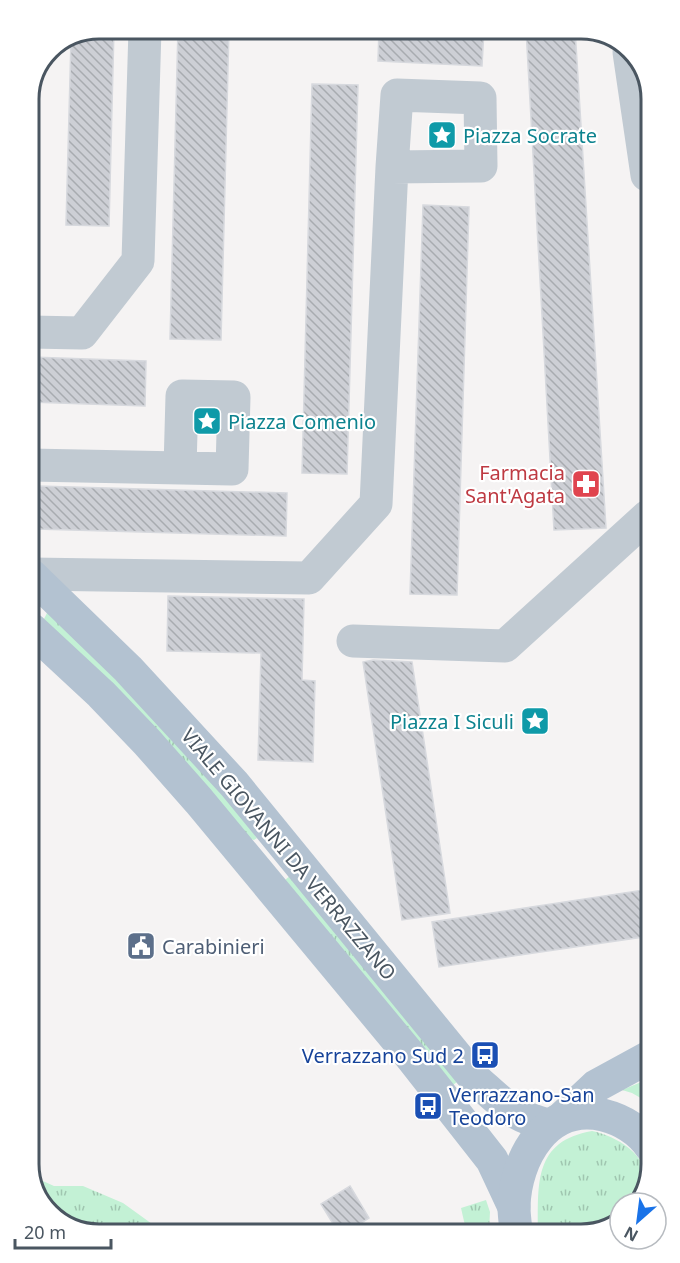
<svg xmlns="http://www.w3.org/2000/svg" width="680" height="1263" font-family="'Noto Sans',sans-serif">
<defs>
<pattern id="grass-tufts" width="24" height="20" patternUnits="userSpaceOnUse" patternTransform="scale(1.5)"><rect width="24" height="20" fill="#c3f1d5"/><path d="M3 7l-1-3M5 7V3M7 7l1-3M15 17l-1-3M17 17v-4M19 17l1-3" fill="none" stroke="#a0c6b0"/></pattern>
<pattern id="building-back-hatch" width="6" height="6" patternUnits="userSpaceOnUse" patternTransform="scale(1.5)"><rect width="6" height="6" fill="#cdcfd5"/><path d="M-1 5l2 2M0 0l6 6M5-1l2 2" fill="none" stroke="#a8abb0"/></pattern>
</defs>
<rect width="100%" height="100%" fill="#f5f3f3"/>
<!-- grass -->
<g fill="url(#grass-tufts)">
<polygon points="50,612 208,774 257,838 254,840 248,838 44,619 47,613"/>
<polygon points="291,875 461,1079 453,1085 285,880"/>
<polygon points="651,1078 651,1104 632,1093 622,1090"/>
<path d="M592,1131C616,1136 650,1155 645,1184C645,1190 642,1197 640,1203H620V1219L608,1229L538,1230C538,1183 534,1141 592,1131Z"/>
<polygon points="34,1177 54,1186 83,1186 123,1203 166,1234 94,1234 56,1220 34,1191"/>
<polygon points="486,1200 490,1212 489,1230 466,1230 461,1208"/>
</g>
<!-- building -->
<g fill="url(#building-back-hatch)" stroke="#d7d9de" stroke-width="1.5">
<polygon points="99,28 114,28 109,226 66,225 71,40"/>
<polygon points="178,29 229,29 221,340 170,339"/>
<polygon points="379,29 484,29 482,66 378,61"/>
<polygon points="526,29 575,29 606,528 554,530"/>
<polygon points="312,84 358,85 347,474 302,473"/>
<polygon points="423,205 469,207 457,595 410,594"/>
<polygon points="30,357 146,361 145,406 30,402"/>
<polygon points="37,486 287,493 286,536 36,529"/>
<polygon points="168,596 304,599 302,680 315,681 313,762 258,760 261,653 167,651"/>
<polygon points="373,660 412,662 450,913 402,920 363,662"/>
<polygon points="650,889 650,936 439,967 432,922"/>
<polygon points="350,1186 369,1218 347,1232 338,1232 321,1204"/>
</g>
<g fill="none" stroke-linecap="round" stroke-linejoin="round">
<!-- minor -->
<g stroke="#c1cad2" stroke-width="33">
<polyline points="629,52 647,175"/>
<polyline points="30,332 82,333 138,261 145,29"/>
<path d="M30,465C98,466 165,468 232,469L234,397L182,396L180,468"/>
<polyline points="31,574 309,578 376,504 392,167 481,166 480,98 397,95 392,167"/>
<polyline points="353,641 505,646 648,516"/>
</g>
<!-- major -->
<g stroke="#b3c2d1" stroke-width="33">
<path d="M31,575L128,669L234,784L475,1079C501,1102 513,1117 549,1125"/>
<polyline points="31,629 101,694 147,742 199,801 408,1053 492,1160 514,1207"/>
<polyline points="564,1116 596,1086 651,1056"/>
<path d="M516,1230C515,1222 514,1214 514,1207C515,1158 547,1102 603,1115C623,1120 639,1130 651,1147"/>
</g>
</g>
<!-- icons -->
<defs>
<g id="sight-square" transform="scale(1.5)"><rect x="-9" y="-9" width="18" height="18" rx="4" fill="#0f9aa8" stroke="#fff"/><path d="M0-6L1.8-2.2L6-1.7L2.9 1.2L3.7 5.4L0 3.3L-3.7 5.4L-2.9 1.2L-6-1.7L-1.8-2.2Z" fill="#fff"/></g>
<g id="pharmacy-square" transform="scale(1.5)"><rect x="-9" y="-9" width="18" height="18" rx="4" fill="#e0444e" stroke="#fff"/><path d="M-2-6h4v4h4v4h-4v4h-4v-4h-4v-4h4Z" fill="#fff"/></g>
<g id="civic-square" transform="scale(1.5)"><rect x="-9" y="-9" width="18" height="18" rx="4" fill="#5c6f8a" stroke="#fff"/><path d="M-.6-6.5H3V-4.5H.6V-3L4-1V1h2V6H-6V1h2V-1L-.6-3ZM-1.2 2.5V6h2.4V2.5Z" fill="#fff"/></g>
<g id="bus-square" transform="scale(1.5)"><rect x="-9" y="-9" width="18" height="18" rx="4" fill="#1a4fb4" stroke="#fff"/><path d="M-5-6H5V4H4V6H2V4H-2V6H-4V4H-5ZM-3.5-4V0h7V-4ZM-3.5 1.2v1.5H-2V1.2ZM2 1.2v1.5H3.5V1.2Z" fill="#fff"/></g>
</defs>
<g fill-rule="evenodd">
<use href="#sight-square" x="442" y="135"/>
<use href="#sight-square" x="207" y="421"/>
<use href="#pharmacy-square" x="586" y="484"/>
<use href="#sight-square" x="535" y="721"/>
<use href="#civic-square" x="141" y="946"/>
<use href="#bus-square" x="485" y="1055"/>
<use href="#bus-square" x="428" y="1106"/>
</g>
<g text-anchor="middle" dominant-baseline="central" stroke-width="4.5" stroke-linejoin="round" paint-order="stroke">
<!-- culture labels -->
<g font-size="20" fill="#0d838f" stroke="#fff" text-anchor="start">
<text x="463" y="135">Piazza Socrate</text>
<text x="228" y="421">Piazza Comenio</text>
<text x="514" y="721" text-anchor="end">Piazza I Siculi</text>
</g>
<!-- health labels -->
<g font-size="20" fill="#be3a42" stroke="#fff" text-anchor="end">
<text x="565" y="472">Farmacia<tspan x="565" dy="23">Sant'Agata</tspan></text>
</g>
<!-- street labels -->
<g font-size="20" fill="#4a5661" stroke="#fff">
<text transform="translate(289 854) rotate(50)">VIALE GIOVANNI DA VERRAZZANO</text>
</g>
<!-- service labels -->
<g font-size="20" fill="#4e5e75" stroke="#fff" text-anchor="start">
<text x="162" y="946">Carabinieri</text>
</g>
<!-- transit labels -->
<g font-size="20" fill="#164399" stroke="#fff" text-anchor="end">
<text x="464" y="1055">Verrazzano Sud 2</text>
<text x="449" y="1094" text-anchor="start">Verrazzano-San<tspan x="449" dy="23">Teodoro</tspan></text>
</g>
</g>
<!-- crop -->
<path d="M0 0H680V1263H0ZM99 39H581A60 60 0 0 1 641 99V1164A60 60 0 0 1 581 1224H99A60 60 0 0 1 39 1164V99A60 60 0 0 1 99 39Z" fill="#fff" fill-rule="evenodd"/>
<path fill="none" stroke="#4a5661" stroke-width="3" d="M99 39H581A60 60 0 0 1 641 99V1164A60 60 0 0 1 581 1224H99A60 60 0 0 1 39 1164V99A60 60 0 0 1 99 39Z"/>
<!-- north arrow -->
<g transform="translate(638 1221) rotate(208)"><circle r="28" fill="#ffffff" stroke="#b7bbc0" stroke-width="1.5"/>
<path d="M0-4.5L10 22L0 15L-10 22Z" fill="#1a73e8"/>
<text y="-9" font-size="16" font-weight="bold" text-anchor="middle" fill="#4a5661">N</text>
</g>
<!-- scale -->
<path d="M15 1239v9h96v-9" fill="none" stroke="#4a5661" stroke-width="3"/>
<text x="24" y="1239" font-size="18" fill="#4a5661" stroke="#ffffff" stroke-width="4.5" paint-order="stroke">20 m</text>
</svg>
